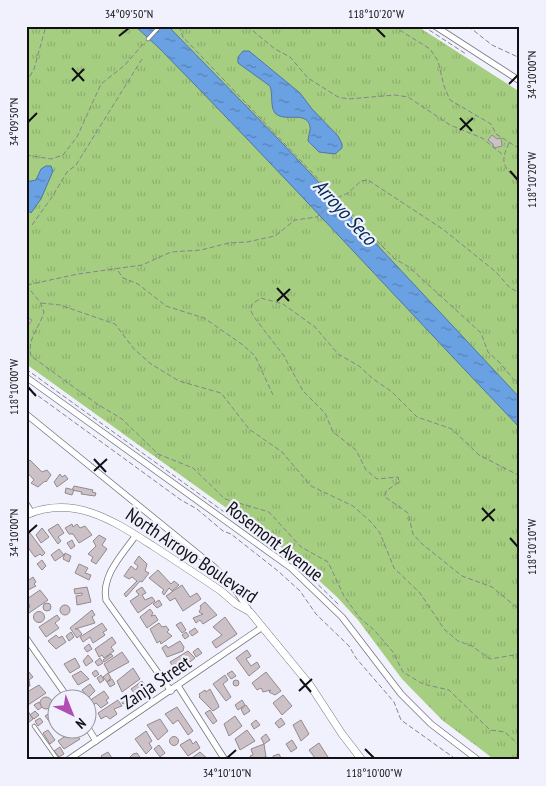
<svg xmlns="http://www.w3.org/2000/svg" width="546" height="786" font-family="'PT Sans Narrow',sans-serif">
<defs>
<pattern id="grass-tufts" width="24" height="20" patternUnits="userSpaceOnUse" patternTransform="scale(1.25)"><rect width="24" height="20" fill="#a6ce80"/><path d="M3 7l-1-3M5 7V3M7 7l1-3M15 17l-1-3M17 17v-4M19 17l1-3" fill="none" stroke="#8eb06e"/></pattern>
<pattern id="water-ripples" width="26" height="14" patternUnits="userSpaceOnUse" patternTransform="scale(1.25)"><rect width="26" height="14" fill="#6aa1e3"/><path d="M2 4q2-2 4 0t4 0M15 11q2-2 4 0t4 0" fill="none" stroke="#5682b7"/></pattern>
</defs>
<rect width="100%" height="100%" fill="#f0f1fc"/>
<!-- grass -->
<polygon fill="url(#grass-tufts)" points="26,26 417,26 520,92 520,760 495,760 442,720 402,679 358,620 337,597 289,553 26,364"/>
<!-- park -->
<polygon fill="#a6ce80" points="313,227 317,228 332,240 332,246 329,251 312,253 307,251 306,247 310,242 310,232"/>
<!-- water -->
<g fill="url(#water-ripples)" stroke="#4f76a5">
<path d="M135,26H168L283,144L520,398V428C399,301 281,172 158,47Z"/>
<path d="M243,51H249L300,93L312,109L338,136L342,144V148L335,154L319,152L308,141C308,136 311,131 310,126C306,110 284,123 275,113C270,107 273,94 270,86L238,63V57Z"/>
<polygon points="46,166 51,166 53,171 41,199 31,213 26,209 26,182 36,180 41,169"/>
</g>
<!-- building -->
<g fill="#ccc1c6" stroke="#93898d">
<polygon points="492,135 497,139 501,138 502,146 494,148 493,144 488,140"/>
<polygon points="26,317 32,320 26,328"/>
<polygon points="30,460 42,472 47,470 51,475 46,482 45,481 38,487 31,483 34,480 27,472 26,464"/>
<polygon points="60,474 62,477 65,475 68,479 57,487 54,482"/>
<polygon points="74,486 93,490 92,492 96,493 95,496 81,494 82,492 72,490"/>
<polygon points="66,488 74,490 72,495 65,493"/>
<polygon points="58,524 64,533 58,537 61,541 58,544 48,530"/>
<polygon points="72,524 73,527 77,524 80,528 85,526 92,535 79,543 73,534 69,534 65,528"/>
<polygon points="42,528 49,537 41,543 36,535"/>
<polygon points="30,533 45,553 42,556 40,554 35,557 26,545 26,535"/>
<polygon points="99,535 106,539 102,545 107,549 96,564 91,561 93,557 88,554 96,546 93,541"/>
<polygon points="72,540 75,546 71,549 67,543"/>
<polygon points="59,549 64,555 55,561 51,555"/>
<polygon points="65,553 71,556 69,562 63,559"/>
<polygon points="139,556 147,564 145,571 149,573 142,582 140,581 126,597 124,594 137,581 132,577 129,579 124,576 131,566 136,570 138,566 134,563"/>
<polygon points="42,560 46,566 42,570 37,564"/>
<polygon points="79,564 88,568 85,573 91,575 89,580 75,573"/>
<polygon points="158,570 171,584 174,581 179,585 172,591 169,588 164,595 162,592 164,590 149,578"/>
<polygon points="33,577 36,582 34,584 36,586 26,591 26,582"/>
<polygon points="182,585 190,597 197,593 201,599 183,611 175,598 170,601 166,596"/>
<polygon points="87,587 91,602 77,605 76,596 82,595 82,593 75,594 74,589"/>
<polygon points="142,587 146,593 142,595 145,600 152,597 155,601 138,613 130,601 139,595 136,591"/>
<polygon points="40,590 48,600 29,613 26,609 30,607 27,599"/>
<polygon points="159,600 162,605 157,608 153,604"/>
<polygon points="205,602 217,615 203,624 200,620 196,623 193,618 203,614 199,612 201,608 200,606"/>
<circle cx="47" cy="607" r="4"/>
<circle cx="65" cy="610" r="5"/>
<polygon points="150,609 153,613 151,616 155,615 158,620 147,628 140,617"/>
<polygon points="92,610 95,615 92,617 95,623 75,629 78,629 82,634 77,638 70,628"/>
<circle cx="39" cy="617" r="5.5"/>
<polygon points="57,615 60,619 55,623 59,628 46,637 39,627"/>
<polygon points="225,617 237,634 216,648 212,642 222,635 213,627"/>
<polygon points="181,622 186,630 182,633 176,625"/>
<polygon points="102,623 107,630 103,632 105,635 93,643 90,637 83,642 80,637"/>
<polygon points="159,623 162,627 166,626 169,630 167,632 172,636 161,644 160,641 157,643 150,629"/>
<polygon points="195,628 198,632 192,636 189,632"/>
<polygon points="71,632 74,637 69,641 66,636"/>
<polygon points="186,632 189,636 185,639 182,635"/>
<polygon points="56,635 59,638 62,636 66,642 56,649 48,641"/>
<polygon points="112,637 116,643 111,647 114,651 104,658 102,655 99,657 95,649"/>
<polygon points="180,641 184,647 183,651 167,657 162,648 166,645 168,648"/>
<polygon points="89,644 92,649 87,652 84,648"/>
<polygon points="198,648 202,653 196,657 193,652"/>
<polygon points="247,650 251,656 246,659 251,666 257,662 260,667 249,676 236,658"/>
<polygon points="188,651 195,658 177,672 170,662"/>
<polygon points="122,652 129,662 109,673 104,664"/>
<polygon points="111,654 113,656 104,662 103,660"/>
<polygon points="88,655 93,661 86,666 83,661"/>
<polygon points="75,658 80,667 70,673 64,664"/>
<polygon points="100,658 103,663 98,666 95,662"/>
<polygon points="133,668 140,679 122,692 117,681"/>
<polygon points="96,670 99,674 95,677 92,673"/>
<polygon points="81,671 89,679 78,685 72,676"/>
<polygon points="232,671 236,676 231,679 227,674"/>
<polygon points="29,672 33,677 29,680 30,686 26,688 26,674"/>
<polygon points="266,672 281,691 275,695 269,692 271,690 263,692 261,688 257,690 252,683"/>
<polygon points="108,673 111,678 107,682 103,677"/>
<polygon points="101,675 104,680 100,683 97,678"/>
<polygon points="225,675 228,680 223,684 231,697 226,701 213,684"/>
<polygon points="112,679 115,684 110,687 107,682"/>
<circle cx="236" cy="683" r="3"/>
<polygon points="142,681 150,692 134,703 130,695 134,693 131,689"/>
<polygon points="90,684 95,691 88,698 82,690"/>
<polygon points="39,685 46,693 28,705 27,692"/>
<polygon points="210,689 218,704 219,707 213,711 199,697 200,696 199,694 205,690 206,692"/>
<polygon points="104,691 109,698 106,700 108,703 101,708 96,703 92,706 89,701"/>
<polygon points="125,694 129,700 123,704 119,698"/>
<polygon points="283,695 292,706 282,715 273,703"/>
<circle cx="46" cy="703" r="6"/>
<polygon points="118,700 122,706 114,709 117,714 110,719 106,716 101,719 98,713"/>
<polygon points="242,700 245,705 238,710 235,705"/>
<polygon points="39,702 42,707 38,710 34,705"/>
<polygon points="246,705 250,711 244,715 241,709"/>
<polygon points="177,707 193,731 188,735 178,720 173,724 165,714"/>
<polygon points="26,708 33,719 28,723 26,721"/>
<polygon points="58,708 58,721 52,725 45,716"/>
<polygon points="210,710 217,721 213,724 205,713"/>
<polygon points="35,711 39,715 34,719 30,715"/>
<polygon points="235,716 242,726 229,736 224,724"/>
<polygon points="40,718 43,722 38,726 35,721"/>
<polygon points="281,718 285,724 279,728 275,723"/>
<polygon points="160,719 168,731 158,740 147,725"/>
<polygon points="256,720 260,725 254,729 251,724"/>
<polygon points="301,720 309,734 301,741 293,725"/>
<polygon points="58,725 58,728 72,729 63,735 55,727"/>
<polygon points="48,730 55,740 50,744 43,733"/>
<polygon points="247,730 255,741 240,750 235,739"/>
<polygon points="73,731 80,739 64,749 58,741"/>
<polygon points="146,731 152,741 149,743 152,748 146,754 135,739"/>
<polygon points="266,734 270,740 264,744 261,738"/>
<circle cx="174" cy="741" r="4.5"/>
<polygon points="190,739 193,744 196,741 200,748 188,756 180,745"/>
<polygon points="292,740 297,748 291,752 286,744"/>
<polygon points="319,743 328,757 324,760 312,760 315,758 309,750"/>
<polygon points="264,744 266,757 251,760 250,756 253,755 251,749"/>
<polygon points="159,745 165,753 160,757 154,749"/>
<polygon points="60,747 64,754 59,757 54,751"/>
<polygon points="108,752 112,758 113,760 104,760 101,756"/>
<polygon points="200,752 209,760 189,760"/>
<polygon points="137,753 142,760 127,760 133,754"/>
<polygon points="279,754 282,760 274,760 273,756"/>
</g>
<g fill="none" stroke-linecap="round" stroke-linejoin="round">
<!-- service casing -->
<g stroke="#767780" stroke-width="4.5">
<g id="service">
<polyline points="148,39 160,26"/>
<polyline points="34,726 58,760"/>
</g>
</g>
<!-- minor casing -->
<g stroke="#767780" stroke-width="7">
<g id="minor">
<polyline points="435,26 520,81"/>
<polyline points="26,377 291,568 342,617 401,694 431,724 478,760"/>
<polyline points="26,414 214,567 233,586 250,612"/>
<polyline points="26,504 32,513"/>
<path d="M136,535C123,554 101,575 106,600L171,691"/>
<polyline points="26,638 68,698"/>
<polyline points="178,686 225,760"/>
<polyline points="88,728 96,741"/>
<polyline points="68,760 261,628"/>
</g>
</g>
<!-- tertiary casing -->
<g stroke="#767780" stroke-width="8">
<path id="tertiary" d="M26,515C74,494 114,521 153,546C176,561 199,576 221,591L236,604L250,612L310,685L342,734L362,760"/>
</g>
<!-- path -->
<g stroke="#83848c" stroke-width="1" stroke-dasharray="5 2.5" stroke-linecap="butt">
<polyline points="179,26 183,37 384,248 395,259 409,267 481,333 488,352 500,363 520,387"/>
<polyline points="247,26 275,49 290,57 308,78 338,97 348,99 395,95 408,97 450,125 482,138 503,155"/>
<polyline points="393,26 430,49 438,61 444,86 450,100 491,124 496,134 520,149"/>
<polyline points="423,26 466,54"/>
<polyline points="468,26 492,45 520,58"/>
<polyline points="26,83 34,69 46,26"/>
<path d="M509,143C498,166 506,167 520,184"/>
<polyline points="26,155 51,159 63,155 77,137 101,84 125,65 144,43"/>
<polyline points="32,225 52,197 67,172 76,165 142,59"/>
<polyline points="118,271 123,278 138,284 166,306 204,318 243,345 255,356 273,395"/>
<path d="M26,285L40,302L44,312C39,329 27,338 31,356L97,404L122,419L158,454L193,468L225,499L269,512L301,547L328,562L344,596L359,617L375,631L393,652L403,672L423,684L449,690L490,730L505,732L520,746"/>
<polyline points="27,285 78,274 142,265 171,252 201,250 229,243 247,242 275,236 295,220 317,217 337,198 348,193 361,181 368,180 444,230 496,272 510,288 520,293"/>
<polyline points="41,303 60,305 115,324 134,349 151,364 179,381 221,393 249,429 282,452 311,486 353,506 371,522 380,533 394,568 420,593 444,629 458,641 472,646 490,659 520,654"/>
<polyline points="26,369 288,558"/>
<polyline points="26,387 181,500 197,509 223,531 231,534 278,571 300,591 316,614 349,646 356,658 394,702 401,720 457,760"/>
<polyline points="520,476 479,455 452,429 417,417 392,392 372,378 359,366 338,354 315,327 283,304 261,298 252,304 251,311 254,317 284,356 303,391 325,413 333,432 356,450 366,470 377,479 398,477 399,482 386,491 385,497 408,513 413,534 421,543 462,576 492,587 520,610"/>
<polyline points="297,564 339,605"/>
</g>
<!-- service -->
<use href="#service" stroke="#fff" stroke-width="3"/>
<!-- minor -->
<use href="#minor" stroke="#fff" stroke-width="5.5"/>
<!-- tertiary -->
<use href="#tertiary" stroke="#fff" stroke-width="7"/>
</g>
<!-- ticks -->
<path fill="none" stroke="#111115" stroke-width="2" d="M376,28L385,37M119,36L129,28M72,68L84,81M72,81L84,69M509,84L518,75M460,118L472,131M28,122L37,113M460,130L473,118M510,171L518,180M277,288L289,301M277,301L290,289M28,387L36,396M94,459L106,472M94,471L107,459M482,508L494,521M482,521L495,509M28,533L37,525M510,538L518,547M300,679L311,692M299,691L312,679M365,749L374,758M227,758L236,750"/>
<g text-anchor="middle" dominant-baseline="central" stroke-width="4.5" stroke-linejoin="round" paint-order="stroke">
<!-- street labels -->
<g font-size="19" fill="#111115" stroke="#f0f1fc">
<text transform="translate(275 541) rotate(38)">Rosemont Avenue</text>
<text transform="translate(192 555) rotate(34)">North Arroyo Boulevard</text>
<text transform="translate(156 682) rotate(-34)">Zanja Street</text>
</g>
<!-- water labels -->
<g font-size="20" font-style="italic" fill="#022a53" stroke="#f0f1fc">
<text transform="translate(345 212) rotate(47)">Arroyo Seco</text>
</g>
</g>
<!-- border -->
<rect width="546" height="786" fill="none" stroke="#f0f1fc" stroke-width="55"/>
<!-- north arrow -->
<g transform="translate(72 714) rotate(137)"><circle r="24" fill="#f0f1fc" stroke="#9797a0"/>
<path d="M0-4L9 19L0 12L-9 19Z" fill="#b14db3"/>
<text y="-8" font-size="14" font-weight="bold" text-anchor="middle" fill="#111115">N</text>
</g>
<rect x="28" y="28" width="490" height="730" fill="none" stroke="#111115" stroke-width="2"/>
<g font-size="12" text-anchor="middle" fill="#111115">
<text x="129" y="18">34°09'50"N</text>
<text x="376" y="18">118°10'20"W</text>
<text transform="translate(532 75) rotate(-90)" y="4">34°10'00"N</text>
<text transform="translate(14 122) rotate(-90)" y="4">34°09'50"N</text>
<text transform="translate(532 180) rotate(-90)" y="4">118°10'20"W</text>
<text transform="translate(14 387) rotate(-90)" y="4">118°10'00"W</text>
<text transform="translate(14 533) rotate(-90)" y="4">34°10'00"N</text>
<text transform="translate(532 547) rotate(-90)" y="4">118°10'10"W</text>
<text x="227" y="777">34°10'10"N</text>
<text x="374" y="777">118°10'00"W</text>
</g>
</svg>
